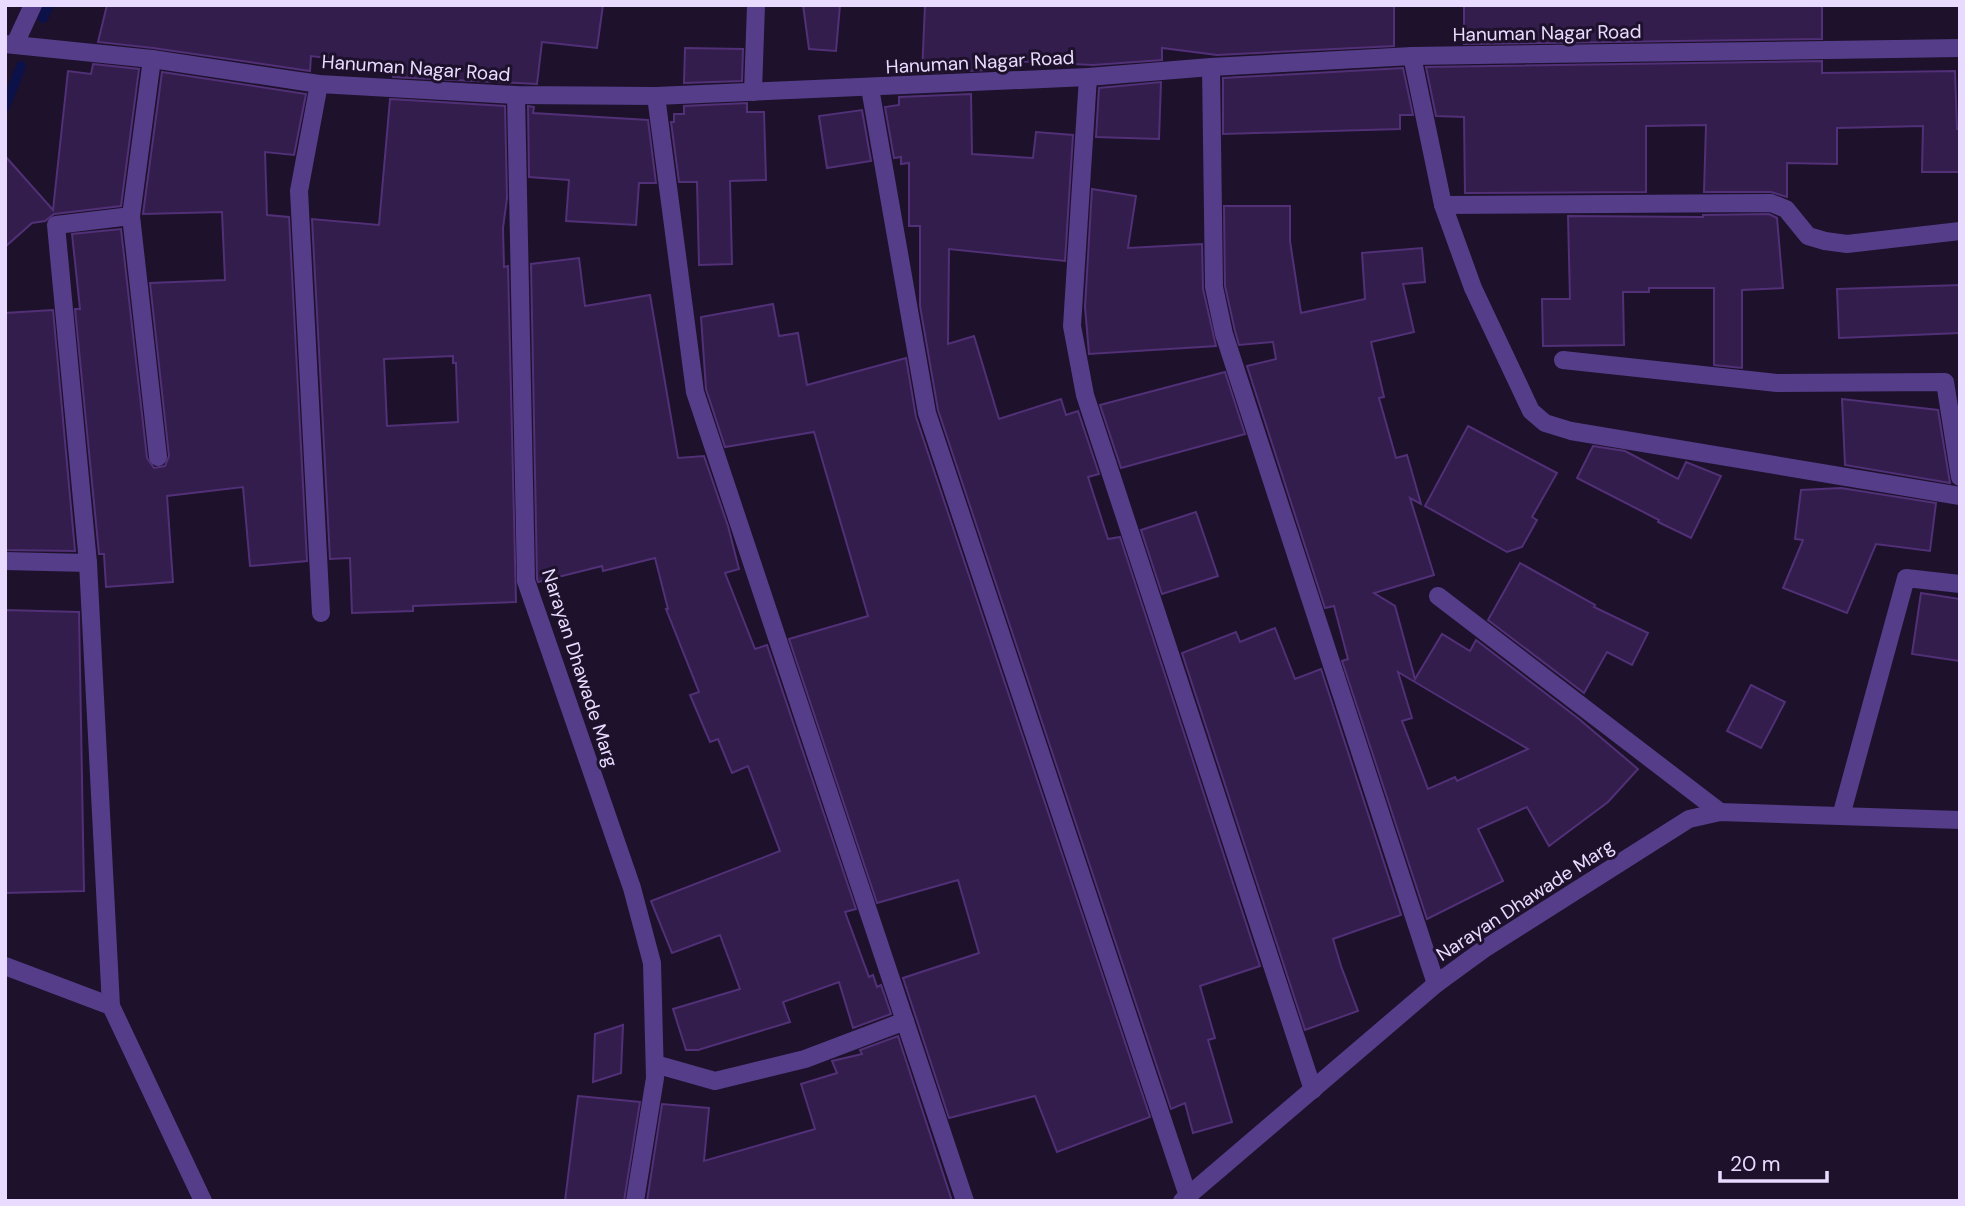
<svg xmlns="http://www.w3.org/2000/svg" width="1965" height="1206" font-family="'DM Sans',sans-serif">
<rect width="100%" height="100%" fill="#1d112b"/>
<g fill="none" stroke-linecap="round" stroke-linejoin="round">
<!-- stream -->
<g stroke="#0c1149" stroke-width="10">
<polyline points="43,18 49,5"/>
<polyline points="5,107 21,66"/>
</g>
</g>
<!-- building -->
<g fill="#331d4c" stroke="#513077" stroke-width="2" fill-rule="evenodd">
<polygon points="107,5 603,5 597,48 542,42 537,84 393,77 394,66 311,56 310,71 153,48 98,42"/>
<polygon points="803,5 840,5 836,51 809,49"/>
<polygon points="925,5 1394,5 1394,46 1217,55 1162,48 1162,60 1093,65 988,60 987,70 922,73"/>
<polygon points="1464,5 1822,5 1822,39 1464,44"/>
<polygon points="685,48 743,49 742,81 684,83"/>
<polygon points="1822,61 1822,73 1955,71 1957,129 1960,129 1960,172 1922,172 1923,126 1837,128 1837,164 1787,163 1787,197 1771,192 1704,192 1706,125 1646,126 1646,192 1465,193 1464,117 1436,116 1426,67"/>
<polygon points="93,64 139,69 121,206 54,214 45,221 32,223 5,247 5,156 53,210 68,71 91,74"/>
<polygon points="1403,68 1413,115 1400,115 1400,129 1223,134 1223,78"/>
<polygon points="162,72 306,94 294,155 265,152 267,215 289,217 307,561 250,566 243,487 167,496 173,582 106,587 104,554 99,554 75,309 80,309 72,234 121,229 147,458 154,468 165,466 169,456 150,283 225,280 222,212 143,214"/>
<polygon points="1161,82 1159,139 1096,137 1099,88"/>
<polygon points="971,94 972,154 1033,158 1036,132 1073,135 1065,261 949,249 948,344 974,336 999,419 1061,399 1066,415 1078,411 1099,474 1088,477 1108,539 1120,537 1260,966 1200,986 1215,1038 1208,1040 1232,1122 1193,1133 1185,1103 1171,1109 938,410 920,306 920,226 909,226 909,163 901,164 901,157 894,158 885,107 899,105 899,97"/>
<path d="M390,99L505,106L507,198L503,228L504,267L508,266L516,602L413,606V611L352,613L350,558L330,559L312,219L379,225ZM453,356V363H456L458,422L387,426L384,359Z"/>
<polygon points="747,103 747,112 764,112 766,180 730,181 732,264 699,265 697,182 679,182 671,122 674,122 674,114 684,114 684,106"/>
<polygon points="528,106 534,107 533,113 648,120 656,183 639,183 636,225 566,221 569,180 529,177"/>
<polygon points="862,110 871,161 827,168 819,116"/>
<polygon points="1092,189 1136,196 1128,248 1202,244 1203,289 1216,346 1089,354 1085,307"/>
<path d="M1224,206H1290V241L1301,313L1365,299L1362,253L1422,248L1425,282L1403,284L1414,332L1371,342L1384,397L1379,398L1396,458L1407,455L1421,504L1410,498L1434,575L1374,593L1395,606L1415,679L1442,634L1470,651L1476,640L1579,719L1638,769L1608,802L1549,846L1527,807L1478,829L1503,881L1427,919L1342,661L1348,659L1334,606L1325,608L1247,366L1276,359L1273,342L1239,345L1235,331L1225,286ZM1398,672L1452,704L1528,749L1457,781L1455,777L1428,789L1402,721L1412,718Z"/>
<polygon points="1769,214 1777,218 1783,288 1742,290 1742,368 1714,365 1714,288 1649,288 1649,292 1623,292 1624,345 1543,346 1542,299 1570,299 1568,216 1703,217 1703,215"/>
<polygon points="579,258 585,306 650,295 678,458 704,456 728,526 739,569 725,573 755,649 767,645 856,909 845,912 869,977 873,975 877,987 881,985 891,1014 853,1028 839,982 783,1002 790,1022 698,1050 686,1050 673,1009 740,989 720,935 672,953 651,901 780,851 748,766 732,773 718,739 710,742 690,695 699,692 666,609 668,609 655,558 603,571 602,566 538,582 537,579 531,264"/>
<polygon points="1960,285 1960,333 1839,338 1837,289"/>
<polygon points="773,304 779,336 798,333 807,385 906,358 916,417 1150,1117 1057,1152 1035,1096 949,1118 903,978 979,953 958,880 877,903 789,639 868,616 814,432 725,447 706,389 701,317"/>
<polygon points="53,310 75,551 5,550 5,313"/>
<polygon points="1225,372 1245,434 1121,468 1100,405"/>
<polygon points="1842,399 1938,410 1950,483 1845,465"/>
<polygon points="1468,426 1557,473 1532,517 1537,520 1522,547 1507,552 1425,506"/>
<polygon points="1593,446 1625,451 1678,479 1686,462 1721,476 1691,538 1658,522 1659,520 1577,478"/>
<polygon points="1841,488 1936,503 1930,551 1876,544 1847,613 1783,588 1803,540 1795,539 1801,490"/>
<polygon points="1196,512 1218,576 1162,594 1141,530"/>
<polygon points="1520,563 1595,605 1594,607 1648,633 1632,665 1607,652 1584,693 1488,620"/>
<polygon points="1921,593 1960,599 1960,661 1912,654"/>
<polygon points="5,610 79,612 84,891 5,893"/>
<polygon points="1275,628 1295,679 1321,669 1401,915 1333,939 1341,966 1358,1011 1305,1030 1182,653 1236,632 1240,642"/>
<polygon points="1751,685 1785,702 1761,748 1727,731"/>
<polygon points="623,1025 621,1073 593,1082 595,1034"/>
<polygon points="898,1036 952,1201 647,1201 662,1104 709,1108 704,1161 815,1129 801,1084 837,1073 832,1061 862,1054 860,1050"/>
<polygon points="578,1096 640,1102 624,1201 565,1201"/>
</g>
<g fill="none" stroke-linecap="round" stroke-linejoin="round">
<!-- minor -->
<g stroke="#553d89" stroke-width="18">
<polyline points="5,44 152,59 319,84 516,95 656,96 1088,77 1211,67 1412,56 1960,48"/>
<polyline points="15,44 33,5"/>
<polyline points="1412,56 1443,205 1473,288 1531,411 1545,423 1571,431 1960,496"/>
<polyline points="152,59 131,216 158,457"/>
<polyline points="1211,67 1214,287 1224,334 1436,984"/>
<polyline points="1088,77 1072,326 1085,395 1313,1090"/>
<polyline points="319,84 299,191 321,613"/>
<polyline points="870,88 927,413 1188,1196"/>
<polyline points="753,92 756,5"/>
<polyline points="516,95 526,581 632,888 652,963 655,1078 635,1201"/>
<polyline points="656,96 695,392 965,1201"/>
<polyline points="1443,205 1771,203 1786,209 1808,236 1825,241 1847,244 1960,231"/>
<polyline points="131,216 56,225 88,563 111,1006 203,1201"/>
<polyline points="1563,360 1777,383 1945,382 1960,477"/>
<polyline points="5,561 88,563"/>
<polyline points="1438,596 1720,812"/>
<polyline points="1841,816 1906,578 1960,584"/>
<polyline points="5,966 111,1006"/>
<polyline points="655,1064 715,1081 805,1059 905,1021"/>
<polyline points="1182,1201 1436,984 1484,949 1689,819 1720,812 1960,820"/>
</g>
</g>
<g text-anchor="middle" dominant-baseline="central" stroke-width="6" stroke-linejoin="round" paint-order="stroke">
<!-- street labels -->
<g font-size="19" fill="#e9dbff" stroke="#1d112b">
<text transform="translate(1547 33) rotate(-1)">Hanuman Nagar Road</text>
<text transform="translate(980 62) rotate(-3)">Hanuman Nagar Road</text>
<text transform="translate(416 68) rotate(4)">Hanuman Nagar Road</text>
<text transform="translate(580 668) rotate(72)">Narayan Dhawade Marg</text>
<text transform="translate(1525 900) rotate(-33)">Narayan Dhawade Marg</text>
</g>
</g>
<!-- border -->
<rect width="1965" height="1206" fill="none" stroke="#e9dbff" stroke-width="14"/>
<!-- scale -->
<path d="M1720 1171v10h107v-10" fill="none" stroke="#e9dbff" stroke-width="3.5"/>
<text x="1730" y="1171" font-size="21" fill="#e9dbff" stroke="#1d112b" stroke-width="5" paint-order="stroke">20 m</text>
</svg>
